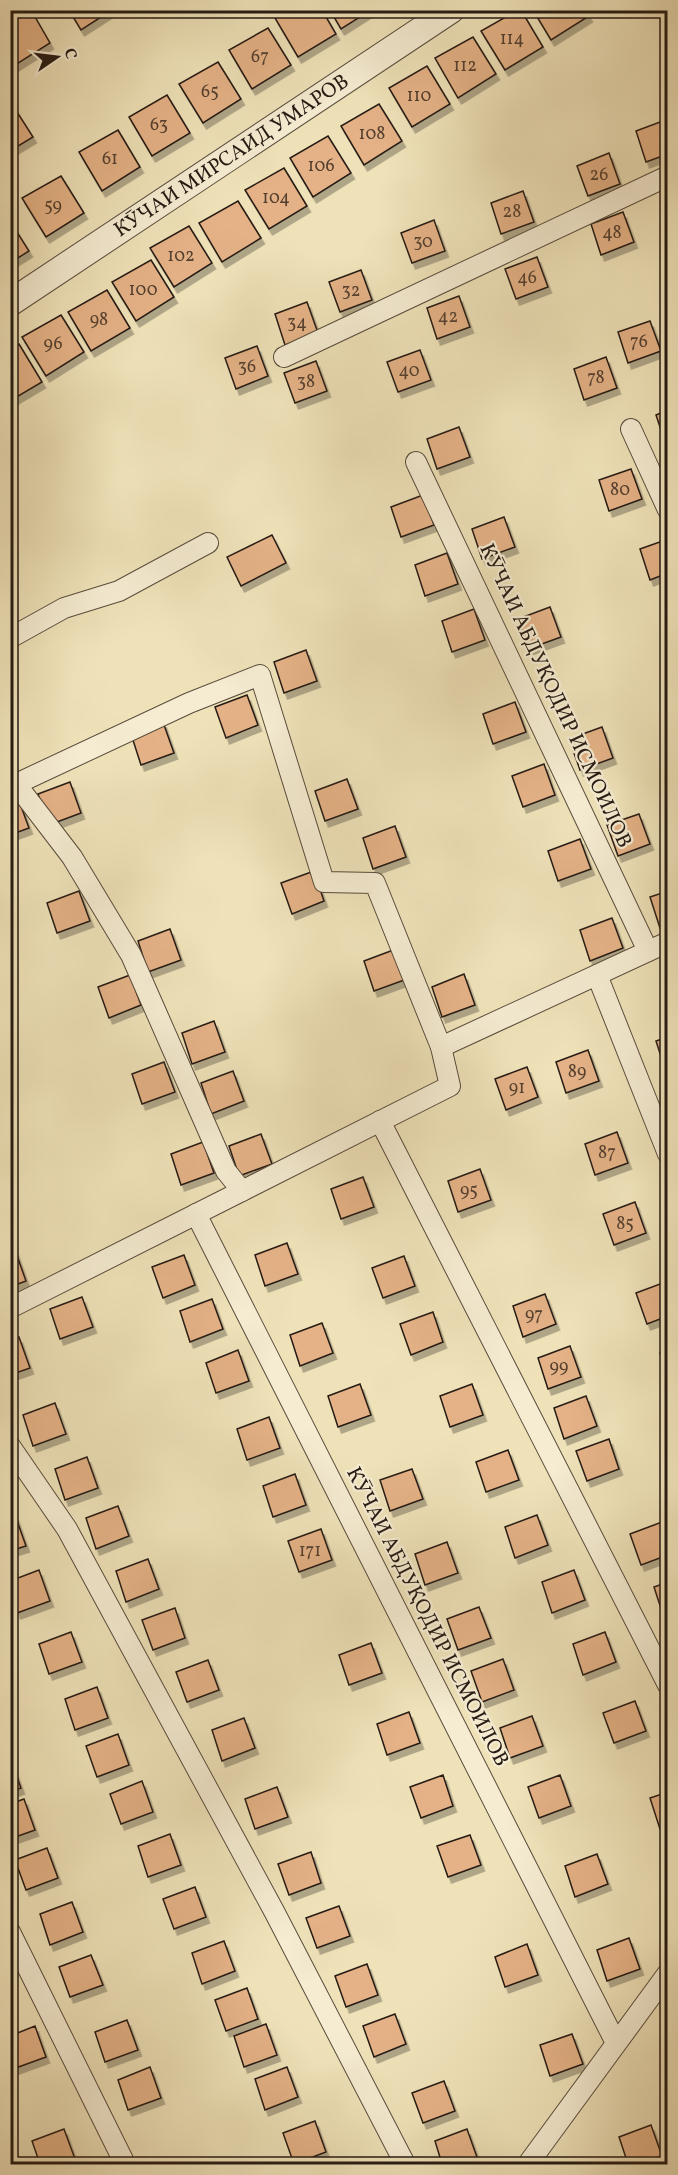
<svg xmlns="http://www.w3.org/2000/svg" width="678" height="2175" font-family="Vollkorn,serif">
<defs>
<filter id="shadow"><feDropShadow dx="3.5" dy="6" stdDeviation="0" flood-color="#0004"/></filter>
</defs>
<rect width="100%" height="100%" fill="#efe2b9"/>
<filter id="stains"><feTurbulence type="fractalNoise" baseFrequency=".00333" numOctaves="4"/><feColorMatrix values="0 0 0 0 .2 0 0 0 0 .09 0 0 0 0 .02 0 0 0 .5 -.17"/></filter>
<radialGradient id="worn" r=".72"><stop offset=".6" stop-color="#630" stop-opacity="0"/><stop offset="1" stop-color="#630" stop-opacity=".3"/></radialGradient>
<!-- building -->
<g fill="#e4b286" stroke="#251a13" stroke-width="1.5" filter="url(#shadow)">
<polygon points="19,10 31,10 50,43 12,67 10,16"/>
<polygon points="69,10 112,10 81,30"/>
<polygon points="288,10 322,10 336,34 298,57 275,18"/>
<polygon points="330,10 371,10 341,29"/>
<polygon points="518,10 521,10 543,47 505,70 481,31"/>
<polygon points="533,10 585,10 589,16 551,40"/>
<polygon points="268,28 291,65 252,89 229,50"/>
<polygon points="473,37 496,74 458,98 435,58"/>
<polygon points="218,62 241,99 203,123 179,84"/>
<polygon points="427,66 450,104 412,127 389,88"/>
<polygon points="167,95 190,133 152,156 129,117"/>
<polygon points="10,101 33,137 10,151"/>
<polygon points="379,104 402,141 364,165 341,126"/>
<polygon points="668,119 668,154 646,162 636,131"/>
<polygon points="118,130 140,167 102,191 79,152"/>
<polygon points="328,136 351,173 313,197 290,158"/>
<polygon points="609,153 620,184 588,196 577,166"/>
<polygon points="284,168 307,206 269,229 245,190"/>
<polygon points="61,176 84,213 46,237 22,198"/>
<polygon points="523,191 534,222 501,234 491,203"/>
<polygon points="238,201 261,238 222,262 199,223"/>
<polygon points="623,212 634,242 601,255 591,224"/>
<polygon points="434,220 445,251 412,263 401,233"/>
<polygon points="10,221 29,251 10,263"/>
<polygon points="189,226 212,263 174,287 150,248"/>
<polygon points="537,257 548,287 516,299 505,269"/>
<polygon points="151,260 174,297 136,321 112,282"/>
<polygon points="361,270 372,300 340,312 329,282"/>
<polygon points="107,290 130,328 91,351 68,312"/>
<polygon points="459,296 470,327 437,339 427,308"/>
<polygon points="307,302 318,333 285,345 275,314"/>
<polygon points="61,315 84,352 46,376 22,337"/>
<polygon points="650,321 661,351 628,363 618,332"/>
<polygon points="19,344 42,382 10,401 10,349"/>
<polygon points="257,346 268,376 236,389 225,358"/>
<polygon points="420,350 431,380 398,392 387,362"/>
<polygon points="606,357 617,388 584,400 574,369"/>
<polygon points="316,361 327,391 295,403 284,373"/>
<polygon points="668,410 668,445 666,445 656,415"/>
<polygon points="459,427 470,457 437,469 427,439"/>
<polygon points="631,469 642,499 609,511 599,480"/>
<polygon points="423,495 434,525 401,537 391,507"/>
<polygon points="504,517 515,547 482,559 472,529"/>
<polygon points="272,535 286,563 241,586 227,557"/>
<polygon points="668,539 668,573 650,580 640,549"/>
<polygon points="447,553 458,584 425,596 415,565"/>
<polygon points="550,607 561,637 528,649 518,619"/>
<polygon points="474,609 485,640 452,652 442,621"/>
<polygon points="306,650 317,681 284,693 274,662"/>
<polygon points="247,695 258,725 226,738 215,707"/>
<polygon points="515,702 526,732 493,744 483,714"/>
<polygon points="163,722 174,753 141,765 131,734"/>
<polygon points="602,727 613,758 580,770 569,739"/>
<polygon points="544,764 555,795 523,807 512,776"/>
<polygon points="347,779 358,809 325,821 315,791"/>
<polygon points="70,782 81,813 49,825 38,794"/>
<polygon points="18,798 29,828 10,835 10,800"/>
<polygon points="639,814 650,844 618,856 607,825"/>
<polygon points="395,826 406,857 373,869 363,838"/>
<polygon points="580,839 591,869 558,881 548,851"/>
<polygon points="314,871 324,901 292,914 281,883"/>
<polygon points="79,891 90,921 57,933 47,903"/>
<polygon points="668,891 668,925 660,928 650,897"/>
<polygon points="612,918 623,948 590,961 580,930"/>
<polygon points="170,929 181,960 148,972 138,941"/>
<polygon points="396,949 407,979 374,991 364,961"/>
<polygon points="464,974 475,1005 442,1017 432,987"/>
<polygon points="130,975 141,1005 109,1018 98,987"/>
<polygon points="214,1021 225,1052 192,1064 182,1033"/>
<polygon points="668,1037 668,1071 666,1072 656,1041"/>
<polygon points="588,1050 599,1081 566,1093 556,1062"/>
<polygon points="164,1062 175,1092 142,1104 132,1074"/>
<polygon points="527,1067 538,1097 506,1110 495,1079"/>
<polygon points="233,1071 244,1101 211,1114 201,1083"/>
<polygon points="617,1132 628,1163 595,1175 585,1144"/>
<polygon points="261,1134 272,1164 239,1176 229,1146"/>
<polygon points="203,1142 214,1173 181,1185 171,1154"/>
<polygon points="480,1169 491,1200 458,1212 448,1181"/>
<polygon points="363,1177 374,1207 341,1219 331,1189"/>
<polygon points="635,1202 646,1233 614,1245 603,1214"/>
<polygon points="287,1243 298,1274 265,1286 255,1255"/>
<polygon points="15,1250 26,1281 10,1287 10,1252"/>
<polygon points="184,1255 195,1285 163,1298 152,1267"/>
<polygon points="404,1256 415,1286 383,1298 372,1268"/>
<polygon points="668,1281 668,1316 647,1324 636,1293"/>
<polygon points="545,1294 556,1324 523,1337 513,1306"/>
<polygon points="82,1297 93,1327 60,1339 50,1309"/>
<polygon points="212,1299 223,1329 190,1342 180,1311"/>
<polygon points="433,1312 443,1342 411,1355 400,1324"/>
<polygon points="322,1323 333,1353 300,1366 290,1335"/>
<polygon points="19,1337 30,1368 10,1375 10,1341"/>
<polygon points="570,1346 581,1377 548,1389 538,1358"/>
<polygon points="238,1350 249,1381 216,1393 206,1363"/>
<polygon points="668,1350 668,1377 660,1353"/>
<polygon points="360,1384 371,1415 338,1427 328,1396"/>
<polygon points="472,1384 483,1415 450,1427 440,1396"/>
<polygon points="586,1396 597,1426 564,1439 554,1408"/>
<polygon points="55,1403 66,1434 33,1446 23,1415"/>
<polygon points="269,1417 280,1448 247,1460 237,1429"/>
<polygon points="609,1439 619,1469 587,1481 576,1451"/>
<polygon points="508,1450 519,1480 486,1492 476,1462"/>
<polygon points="87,1457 98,1488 65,1500 55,1469"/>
<polygon points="412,1469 423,1499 390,1511 380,1480"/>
<polygon points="295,1474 306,1505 273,1517 263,1486"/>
<polygon points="118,1506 129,1536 96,1549 86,1518"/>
<polygon points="15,1515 26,1546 10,1551 10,1517"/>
<polygon points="537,1515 548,1545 515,1558 505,1527"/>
<polygon points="662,1522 668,1537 668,1555 641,1565 630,1534"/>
<polygon points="321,1529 332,1560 299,1572 288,1541"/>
<polygon points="447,1542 458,1573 425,1585 415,1554"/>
<polygon points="148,1559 159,1589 126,1602 116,1571"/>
<polygon points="39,1570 50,1601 17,1613 10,1593 10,1581"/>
<polygon points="574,1570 585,1600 552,1613 542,1582"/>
<polygon points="668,1582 668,1616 664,1618 654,1587"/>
<polygon points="479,1607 491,1638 458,1650 447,1619"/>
<polygon points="175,1608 185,1638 153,1650 142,1620"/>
<polygon points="71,1632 82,1662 49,1674 39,1644"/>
<polygon points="605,1632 616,1662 583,1675 573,1644"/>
<polygon points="371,1643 382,1673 349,1685 339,1655"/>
<polygon points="503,1659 514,1690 482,1702 471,1671"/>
<polygon points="208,1660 219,1690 187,1702 176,1672"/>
<polygon points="97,1687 108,1718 75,1730 65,1699"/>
<polygon points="635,1701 646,1731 614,1743 603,1713"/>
<polygon points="409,1712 420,1743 387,1755 377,1724"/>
<polygon points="532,1716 543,1746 510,1758 500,1728"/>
<polygon points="244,1718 255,1748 222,1761 212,1730"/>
<polygon points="118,1734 129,1765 97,1777 86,1746"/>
<polygon points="10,1758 21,1788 10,1792"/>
<polygon points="443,1775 453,1806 421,1818 410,1787"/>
<polygon points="560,1775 571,1806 539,1818 528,1787"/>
<polygon points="142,1781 153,1812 121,1824 110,1794"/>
<polygon points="277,1787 288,1817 255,1829 245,1799"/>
<polygon points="668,1792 668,1826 660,1829 650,1798"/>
<polygon points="24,1799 35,1830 10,1839 10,1804"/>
<polygon points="170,1834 181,1865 148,1877 138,1846"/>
<polygon points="470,1835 481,1865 448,1877 437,1846"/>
<polygon points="47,1848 58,1878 26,1890 15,1860"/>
<polygon points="311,1852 321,1883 289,1895 278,1864"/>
<polygon points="597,1854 608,1884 575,1897 565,1866"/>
<polygon points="195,1887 206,1917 174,1929 163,1899"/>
<polygon points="72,1902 83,1932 50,1945 40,1914"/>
<polygon points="339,1906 350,1936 317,1948 306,1918"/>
<polygon points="629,1938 640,1969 607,1981 597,1950"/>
<polygon points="224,1941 235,1971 202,1984 192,1953"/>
<polygon points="527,1944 538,1975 505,1987 495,1957"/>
<polygon points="91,1955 103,1985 70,1997 59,1967"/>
<polygon points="367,1964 378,1995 346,2007 335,1976"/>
<polygon points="247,1988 258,2019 226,2031 215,2000"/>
<polygon points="395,2014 406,2044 374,2057 363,2026"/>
<polygon points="127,2020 138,2050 105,2062 95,2032"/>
<polygon points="266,2024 277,2055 244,2067 234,2036"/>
<polygon points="35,2026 46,2057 13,2069 10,2060 10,2036"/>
<polygon points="572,2034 583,2064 550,2076 540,2045"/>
<polygon points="150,2067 161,2098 128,2110 118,2080"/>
<polygon points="287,2067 298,2097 265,2110 255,2079"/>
<polygon points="444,2081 455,2111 423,2123 412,2093"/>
<polygon points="315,2121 326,2152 294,2164 283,2133"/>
<polygon points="651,2125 662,2156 638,2164 628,2164 619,2137"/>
<polygon points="64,2129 75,2159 61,2164 40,2164 32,2141"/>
<polygon points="467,2129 478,2160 464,2164 442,2164 435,2141"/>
</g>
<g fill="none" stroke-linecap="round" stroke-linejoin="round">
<!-- minor casing -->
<g stroke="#584c3c" stroke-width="22">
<g id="minor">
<polyline points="284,357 668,176"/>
<polyline points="631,429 668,510"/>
<polyline points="416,462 648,951"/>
<polyline points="10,638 64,608 119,591 208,543"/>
<polyline points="10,782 16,784 189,703 260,675 324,882 375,883 441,1047 450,1086 10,1308"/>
<polyline points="16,784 72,857 131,955 226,1171 242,1191"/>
<polyline points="597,975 668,1154"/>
<polyline points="441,1047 668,942"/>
<polyline points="380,1121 668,1685"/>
<polyline points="196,1214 616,2043"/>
<polyline points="10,1446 67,1529 275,1913 405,2164"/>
<polyline points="10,1932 125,2164"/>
<polyline points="528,2164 668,1973"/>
</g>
</g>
<!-- tertiary casing -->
<g stroke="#584c3c" stroke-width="28">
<g id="tertiary">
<path id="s1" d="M10,303L451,10"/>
</g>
</g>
<!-- minor -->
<use href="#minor" stroke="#f5ecd2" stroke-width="20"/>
<!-- tertiary -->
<use href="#tertiary" stroke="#f5ecd2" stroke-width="26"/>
</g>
<g text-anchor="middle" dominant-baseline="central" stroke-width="4.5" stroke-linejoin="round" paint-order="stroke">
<!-- number labels -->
<g font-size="18" fill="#554030">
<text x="512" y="39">114</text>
<text x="260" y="57">67</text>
<text x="465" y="66">112</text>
<text x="210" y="92">65</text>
<text x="419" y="96">110</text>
<text x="159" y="125">63</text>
<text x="372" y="134">108</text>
<text x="110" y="159">61</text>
<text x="321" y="166">106</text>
<text x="599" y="175">26</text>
<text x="276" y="198">104</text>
<text x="53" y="206">59</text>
<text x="512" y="212">28</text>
<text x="612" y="233">48</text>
<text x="423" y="242">30</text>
<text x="181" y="256">102</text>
<text x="527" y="278">46</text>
<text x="143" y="290">100</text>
<text x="351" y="291">32</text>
<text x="448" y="317">42</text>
<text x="99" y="320">98</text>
<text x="297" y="323">34</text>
<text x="639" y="342">76</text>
<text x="53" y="344">96</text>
<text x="247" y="367">36</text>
<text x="409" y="371">40</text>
<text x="596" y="378">78</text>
<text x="306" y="382">38</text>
<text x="620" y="490">80</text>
<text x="577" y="1072">89</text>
<text x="517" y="1088">91</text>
<text x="607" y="1153">87</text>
<text x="469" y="1191">95</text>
<text x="625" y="1224">85</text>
<text x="534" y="1315">97</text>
<text x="559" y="1367">99</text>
<text x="310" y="1551">171</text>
</g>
<!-- street labels -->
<g font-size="21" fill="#251a13" stroke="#f5ecd2">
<text stroke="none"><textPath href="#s1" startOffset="266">КӮЧАИ МИРСАИД УМАРОВ</textPath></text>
<text transform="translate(555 696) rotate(65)">КӮЧАИ АБДУҚОДИР ИСМОИЛОВ</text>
<text transform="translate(427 1617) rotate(63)">КӮЧАИ АБДУҚОДИР ИСМОИЛОВ</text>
</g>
</g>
<!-- margin -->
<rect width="678" height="2175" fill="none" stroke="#efe2b9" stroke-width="36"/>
<rect x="12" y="12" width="654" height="2151" fill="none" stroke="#251a13" stroke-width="3"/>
<rect x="18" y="18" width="642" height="2139" fill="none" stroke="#251a13" stroke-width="1.5"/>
<!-- north arrow -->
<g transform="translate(57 57) rotate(76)" stroke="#f5ecd2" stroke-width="4.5" paint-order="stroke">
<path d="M0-4.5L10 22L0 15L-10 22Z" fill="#251a13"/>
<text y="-9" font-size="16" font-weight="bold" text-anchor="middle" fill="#251a13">С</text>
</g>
<rect width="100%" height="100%" filter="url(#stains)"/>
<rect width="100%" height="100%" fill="url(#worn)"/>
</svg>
